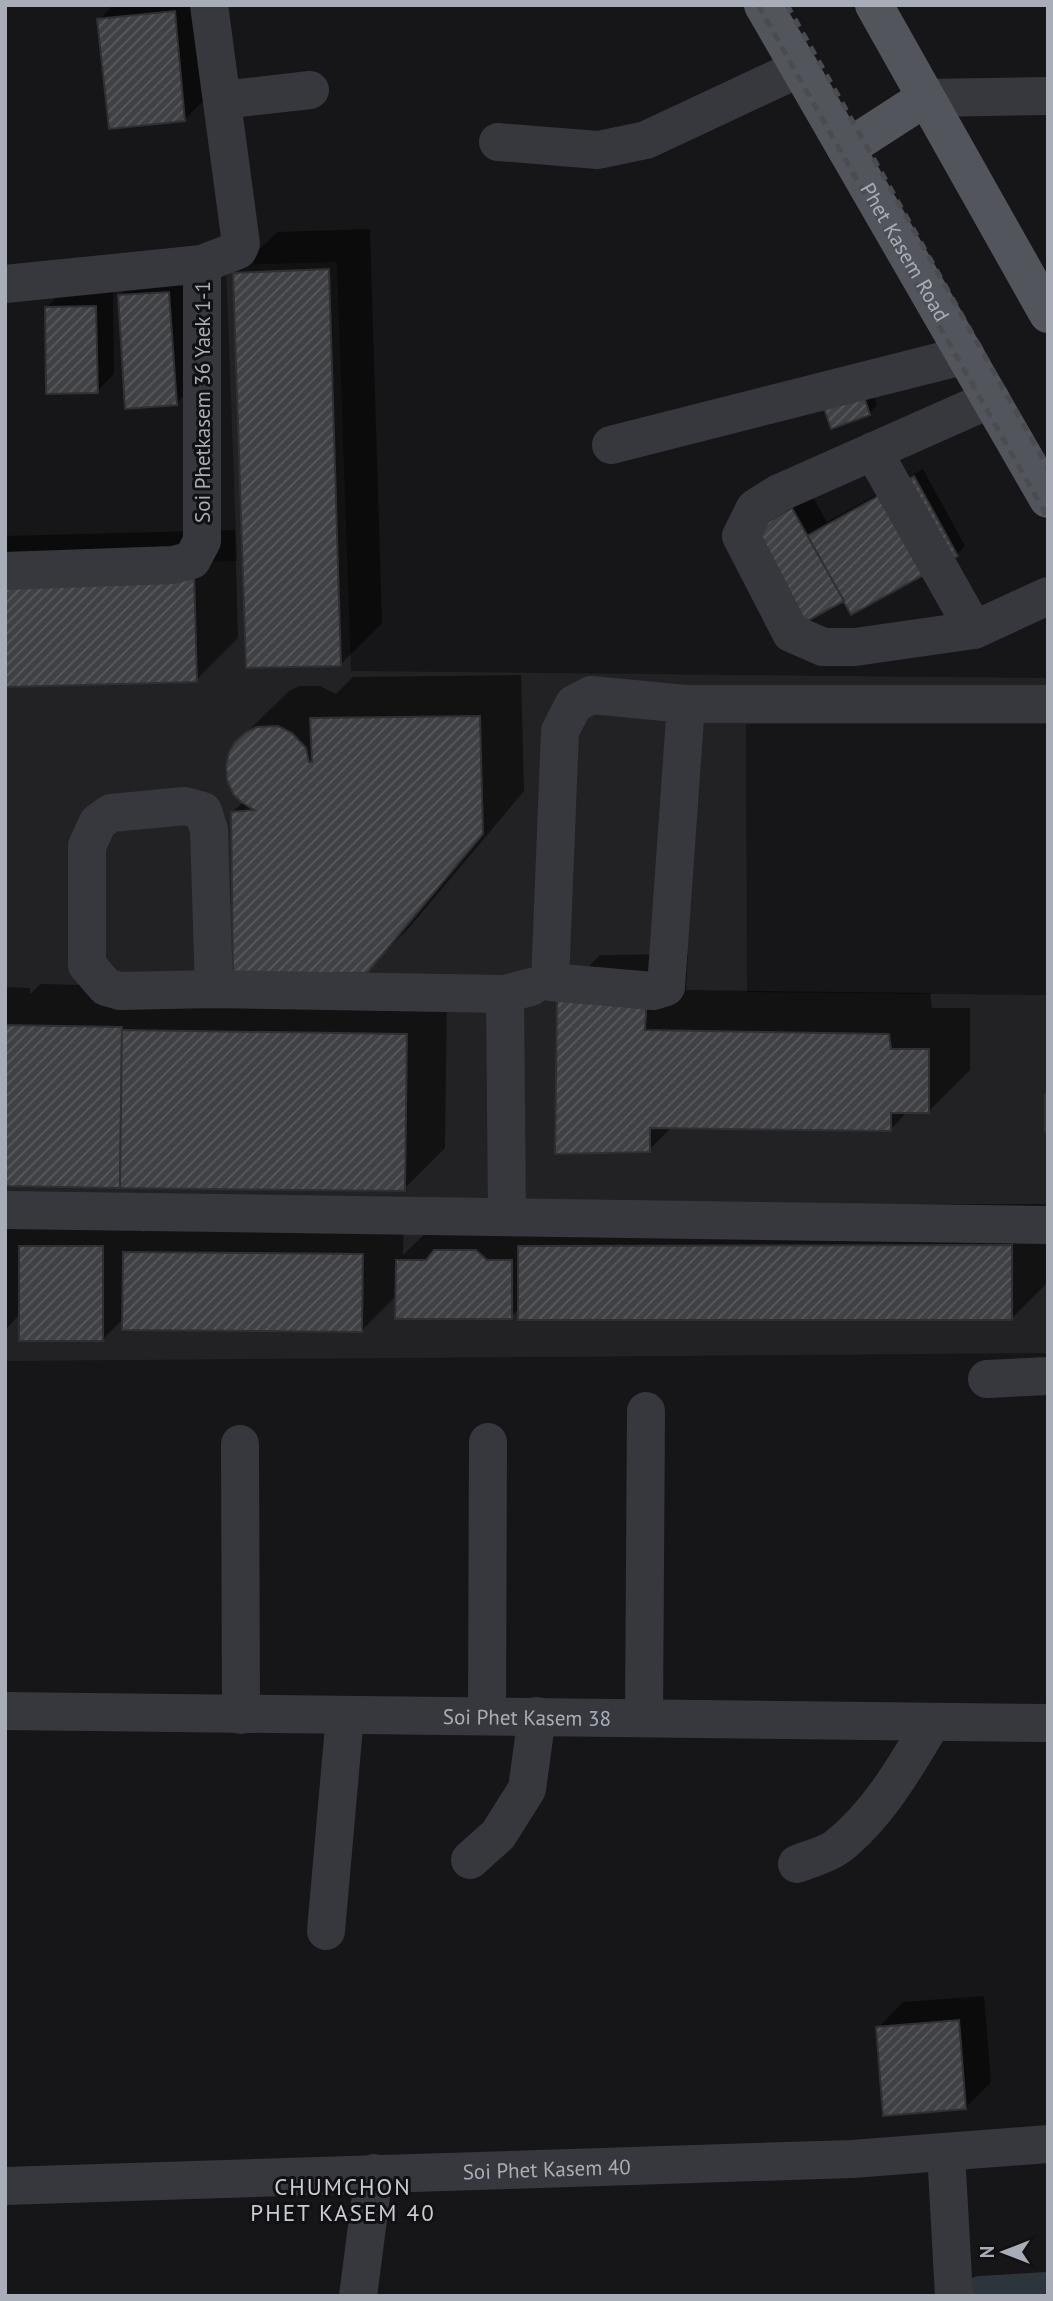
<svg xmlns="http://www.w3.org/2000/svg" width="1053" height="2301" font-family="'PT Sans',sans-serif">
<defs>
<pattern id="building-hatch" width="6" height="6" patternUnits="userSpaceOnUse" patternTransform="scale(1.75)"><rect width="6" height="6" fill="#404145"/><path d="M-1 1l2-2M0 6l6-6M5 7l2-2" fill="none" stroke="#595a5e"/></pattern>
</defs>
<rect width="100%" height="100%" fill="#161618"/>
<!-- built -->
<polygon fill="#222225" points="337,262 351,671 1048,678 1048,724 746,724 747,992 1048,995 1048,1353 5,1361 5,567 237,561 226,265"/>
<!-- shadow -->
<g fill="#0007">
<polygon points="113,5 201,5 210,94 185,119 99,20"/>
<polygon points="370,229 382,623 341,664 235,273 277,232"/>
<polygon points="186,275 194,386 176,403 119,296 137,279"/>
<polygon points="64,290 113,290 114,374 97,391 46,308"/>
<polygon points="870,382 877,405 869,413 832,427"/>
<polygon points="923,469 965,546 957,554 844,599 768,516 810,492 827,522"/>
<polygon points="235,530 238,638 196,680 5,685 5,536"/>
<polygon points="521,675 524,791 408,929 366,971 232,812 243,802 236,743 289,691 299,686 320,686 336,694 353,677"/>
<polygon points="688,954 686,990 930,993 932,1008 970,1008 970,1070 929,1111 908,1111 890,1130 672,1127 649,1150 559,996 600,955"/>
<polygon points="41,984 447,993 445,1148 404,1189 5,1184 5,987 30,988 30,994"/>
<polygon points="1048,1204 1048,1282 1012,1318 519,1309 511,1317 397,1295 361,1331 124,1318 102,1340 20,1314 5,1330 5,1208 143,1206 143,1233 166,1211 404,1213 403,1255 439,1220 561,1205"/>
<polygon points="984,1996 991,2082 966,2107 878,2028 903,2002"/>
</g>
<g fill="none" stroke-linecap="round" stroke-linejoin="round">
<!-- canal -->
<polyline stroke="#2c353c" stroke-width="40" points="981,2296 1048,2292"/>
</g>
<!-- building -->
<g fill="url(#building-hatch)" stroke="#303034" stroke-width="2">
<polygon points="175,11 185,121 109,129 97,19"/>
<polygon points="329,269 341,666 246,668 233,273"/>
<polygon points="169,292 177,405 125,409 118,295"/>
<polygon points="96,306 98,393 46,394 45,307"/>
<polygon points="862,390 870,415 831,429 822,403"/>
<polygon points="914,476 958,556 851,615 807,536"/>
<polygon points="792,508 844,601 800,625 748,533"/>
<polygon points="194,570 197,682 5,687 5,576"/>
<polygon points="480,716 483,834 367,973 233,973 231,812 254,810 241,802 233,794 227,780 226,766 229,752 235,742 246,732 257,727 278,726 292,733 306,748 309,762 312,762 310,718"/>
<polygon points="647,994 645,1030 889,1034 891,1049 929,1049 929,1113 891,1113 891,1131 650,1128 650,1152 555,1154 557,996"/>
<polygon points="5,1025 122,1027 120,1188 5,1186"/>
<polygon points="122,1030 407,1034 405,1191 120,1188"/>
<polygon points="1048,1091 1048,1136 1045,1131 1045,1095"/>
<polygon points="1012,1245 1012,1320 518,1320 518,1246"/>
<rect x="19" y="1246" width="84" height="95"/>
<polygon points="434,1250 476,1250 487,1260 512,1260 512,1319 395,1319 396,1260 426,1260"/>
<polygon points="123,1252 363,1254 362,1332 122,1330"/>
<polygon points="959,2020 966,2109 883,2116 876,2027"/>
</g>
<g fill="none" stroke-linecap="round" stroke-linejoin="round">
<!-- minor -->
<g stroke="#37383d" stroke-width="38">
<polyline points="925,98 1048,96"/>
<polyline points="222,100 310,90"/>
<polyline points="498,142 598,150 646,140 800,68"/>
<polyline points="5,284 202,264 238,250 241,244 209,5"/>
<polyline points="991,399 779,493 755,508 741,536 791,633 823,647 855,647 974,630 1048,596"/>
<polyline points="611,445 966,355"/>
<polyline points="873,451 974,630"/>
<polyline points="5,571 173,565 192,560 202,541 202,264"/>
<polyline points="686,704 666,987 653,991 550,982 560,731 574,704 591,695 686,704 1048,704"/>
<polyline points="214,989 209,830 203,811 185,806 111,813 98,822 87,846 87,965 106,987 120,991 214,989 505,994"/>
<polyline points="5,1210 1048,1225"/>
<polyline points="507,1217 505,994 531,987"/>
<polyline points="987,1379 1048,1376"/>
<polyline points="240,1444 241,1715"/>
<path id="s1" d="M5,1711L1048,1723"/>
<polyline points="487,1715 488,1442"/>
<polyline points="644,1718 646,1411"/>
<polyline points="470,1860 498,1835 527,1789 537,1716"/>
<path d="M797,1864C809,1859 826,1855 837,1847C878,1815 906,1766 932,1722"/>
<polyline points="326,1931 345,1715"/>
<polyline points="946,2152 954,2296"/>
<path id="s2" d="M5,2186L852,2159L1048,2144"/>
<polyline points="358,2296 374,2173"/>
</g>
<!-- major -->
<g stroke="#53555c" stroke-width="38">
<path id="s3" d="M763,5L1048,499"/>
<polyline points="874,5 1048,314"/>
<polyline points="846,149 925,98"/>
</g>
<!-- rail -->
<g stroke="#4a4c52" stroke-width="5" stroke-dasharray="9 7" stroke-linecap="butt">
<polyline points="758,5 1048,518"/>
<polyline points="787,5 1048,468"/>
</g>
</g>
<g text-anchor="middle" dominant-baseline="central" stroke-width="6" stroke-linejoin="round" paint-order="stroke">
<!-- street labels -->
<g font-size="21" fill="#a8adb8" stroke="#111113">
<text stroke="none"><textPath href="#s3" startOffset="285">Phet Kasem Road</textPath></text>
<text transform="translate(202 402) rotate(-90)">Soi Phetkasem 36 Yaek 1-1</text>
<text stroke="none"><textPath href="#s1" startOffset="522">Soi Phet Kasem 38</textPath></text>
<text stroke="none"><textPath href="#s2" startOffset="542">Soi Phet Kasem 40</textPath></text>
</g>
<!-- neighbourhood labels -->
<g font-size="23" letter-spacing="2" fill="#c9ccd4" stroke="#111113">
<text x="343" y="2186">CHUMCHON<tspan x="343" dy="26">PHET KASEM 40</tspan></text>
</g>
</g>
<!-- border -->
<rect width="1053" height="2301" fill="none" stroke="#a8adb8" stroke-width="14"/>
<!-- north arrow -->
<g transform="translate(1004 2252) rotate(270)" stroke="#111113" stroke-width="5" paint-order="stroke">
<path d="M0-5L12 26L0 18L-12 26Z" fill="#a8adb8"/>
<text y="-10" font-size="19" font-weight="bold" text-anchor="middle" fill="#a8adb8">N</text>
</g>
</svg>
